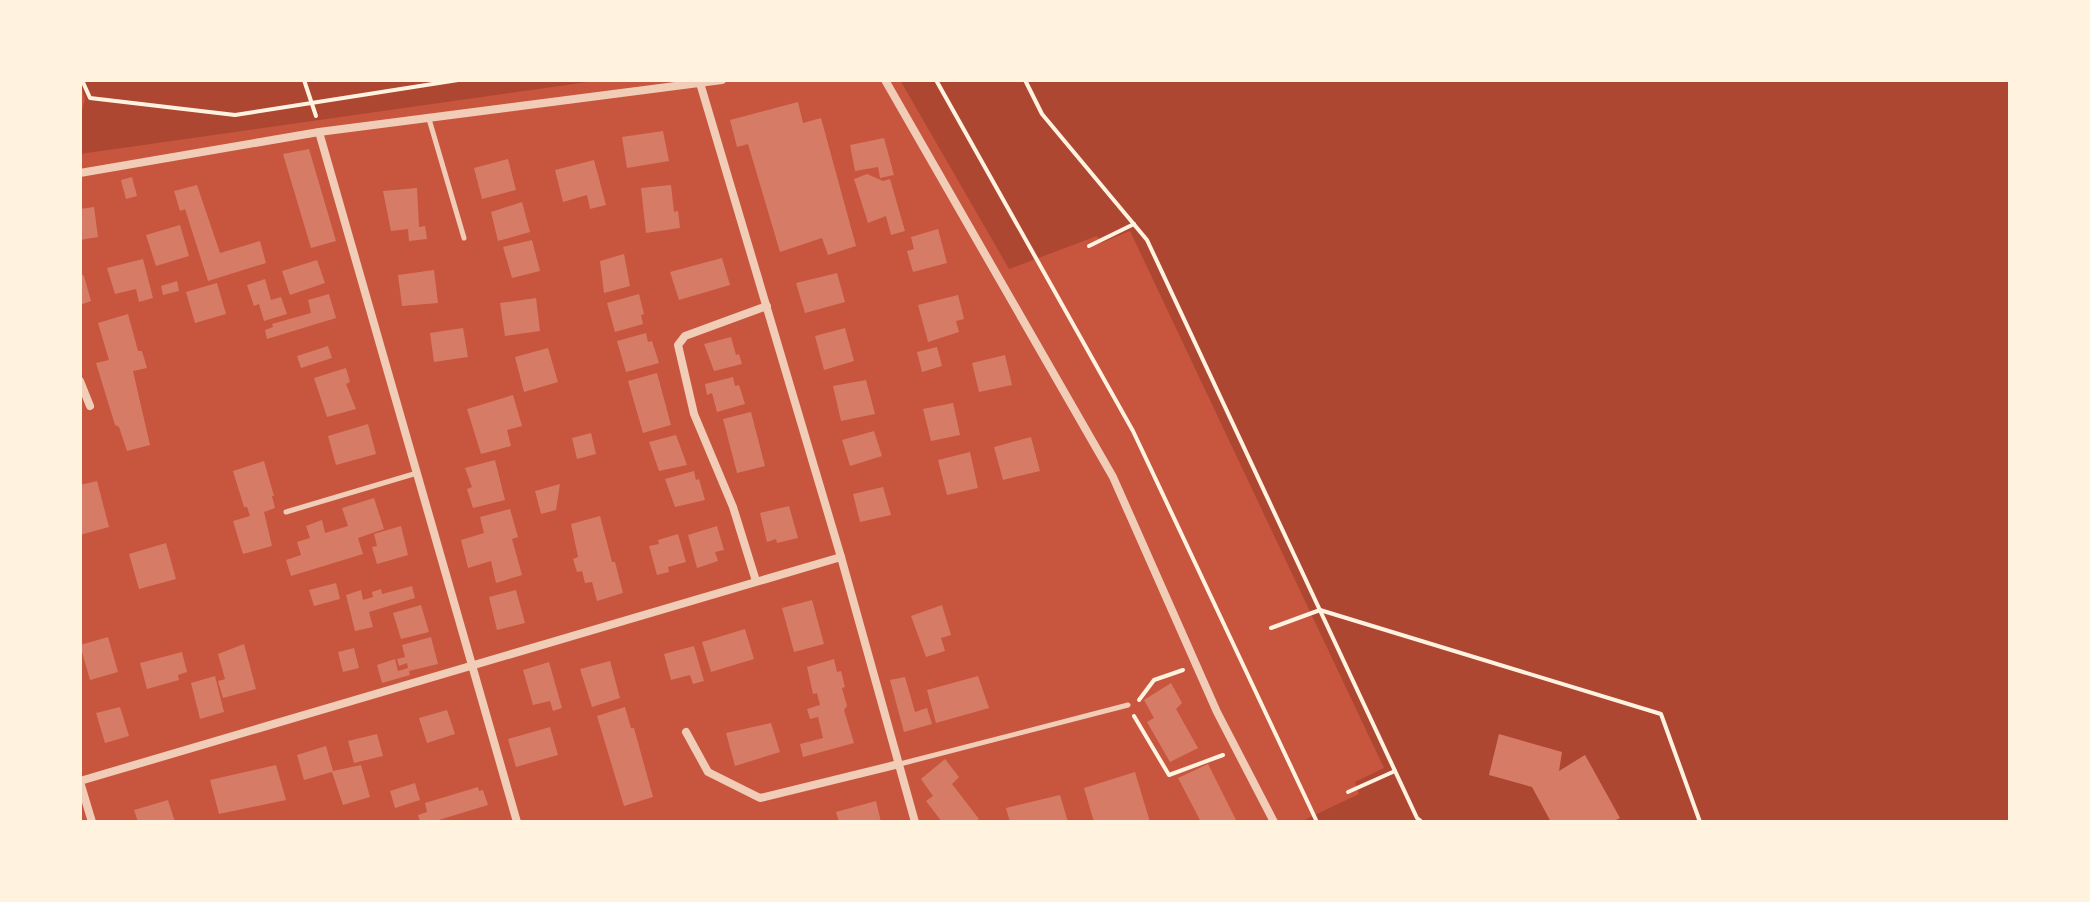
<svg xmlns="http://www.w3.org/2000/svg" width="2090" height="902" font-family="'Nunito Sans',sans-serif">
<rect width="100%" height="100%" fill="#c8553d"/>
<!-- green -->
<g fill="#ae4732">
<polygon points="80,80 602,80 80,154 80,117 85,100"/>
<polygon points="900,80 2010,80 2010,822 1300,822 1359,794 1355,782 1384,768 1130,231 1101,243 1097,236 1009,269"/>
</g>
<!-- building -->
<g fill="#d67c66">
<polygon points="798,102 803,123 821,118 856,246 828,255 822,238 780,252 748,144 737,147 730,120"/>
<polygon points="663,131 669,161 627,168 622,137"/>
<polygon points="884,138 894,175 880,178 878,167 855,171 850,145"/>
<polygon points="309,149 336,241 311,248 283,154"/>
<polygon points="508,159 516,190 482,199 474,168"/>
<polygon points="594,160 606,205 590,209 587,195 563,202 555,170"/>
<polygon points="867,174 883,181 890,179 905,231 891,235 886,216 868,223 854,179"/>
<polygon points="132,177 137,196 126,199 121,180"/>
<polygon points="197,185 220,253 260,241 266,263 208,281 185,209 180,211 174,191"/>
<polygon points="671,185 674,212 678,211 680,228 646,233 641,188"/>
<polygon points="417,188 419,227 425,226 427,239 409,241 408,229 391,231 383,191"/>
<polygon points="522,202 530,232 498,241 491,212"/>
<polygon points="94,207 98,237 80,240 80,209"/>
<polygon points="180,225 189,256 156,266 146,235"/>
<polygon points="938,229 947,263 913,272 907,251 914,249 911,237"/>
<polygon points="532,240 540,271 512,278 503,247"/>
<polygon points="624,254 630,286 604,293 600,261"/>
<polygon points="722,258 730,285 679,300 670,272"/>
<polygon points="143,259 153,298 139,302 136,289 115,294 107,268"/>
<polygon points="317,260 325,283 290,295 282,271"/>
<polygon points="434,270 438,303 402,306 398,275"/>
<polygon points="80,273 84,276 91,301 80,305"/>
<polygon points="837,273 845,302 805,313 796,283"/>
<polygon points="265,279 271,300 281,297 287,314 264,321 259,304 254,306 247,285"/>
<polygon points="177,281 179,291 163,295 161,286"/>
<polygon points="217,283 226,314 195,323 186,292"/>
<polygon points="329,294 336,318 267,339 265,330 273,327 272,324 311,313 308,300"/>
<polygon points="639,294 644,314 641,315 643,324 615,332 607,303"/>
<polygon points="958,295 964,319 956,321 959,332 928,342 918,305"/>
<polygon points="536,298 540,331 505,336 500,303"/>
<polygon points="128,314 138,351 142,351 147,368 133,371 150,445 127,451 119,427 115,425 96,363 109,360 98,323"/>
<polygon points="463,328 468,357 434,362 430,333"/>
<polygon points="845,328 854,361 824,370 815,336"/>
<polygon points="646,333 648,342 652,341 659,363 626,372 617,341"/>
<polygon points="731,337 736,355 739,354 742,364 714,371 704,344"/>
<polygon points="328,346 332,358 301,368 297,356"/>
<polygon points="937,347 942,366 922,372 917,352"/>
<polygon points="548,348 558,382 524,392 515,357"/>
<polygon points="1005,355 1012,385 979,392 972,363"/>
<polygon points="346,368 350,382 346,384 356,409 327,417 314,378"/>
<polygon points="657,373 671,425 643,433 628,381"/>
<polygon points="733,377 735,386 739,385 745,404 717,412 712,393 707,395 705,384"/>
<polygon points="866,380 875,414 841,421 833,386"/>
<polygon points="513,395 522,426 507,430 511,446 481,454 467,409"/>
<polygon points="953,403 960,435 931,441 923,409"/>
<polygon points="751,412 765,466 737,473 723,419"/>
<polygon points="368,424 376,454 336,465 328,436"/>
<polygon points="874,431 882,456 850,466 842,440"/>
<polygon points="591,433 596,454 577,459 572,438"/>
<polygon points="676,435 687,465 659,471 649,442"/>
<polygon points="1031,437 1040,471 1003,480 994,447"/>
<polygon points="970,452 978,488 947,495 938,460"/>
<polygon points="495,460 505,500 473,508 467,489 472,487 465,468"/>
<polygon points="264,461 274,496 272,496 275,508 264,512 272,546 243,554 233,521 250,516 247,507 244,507 233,471"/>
<polygon points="694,471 696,480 699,479 705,500 675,507 665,479"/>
<polygon points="97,481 109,527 80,535 80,485"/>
<polygon points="560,484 556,510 541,514 535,491"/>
<polygon points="883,487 891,515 860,522 853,494"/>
<polygon points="374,498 384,529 358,538 363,554 291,576 286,560 301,555 297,542 310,538 306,526 322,520 325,533 348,526 342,508"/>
<polygon points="789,506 798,538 777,543 776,539 767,542 760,513"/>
<polygon points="510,509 518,537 512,539 522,575 496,583 491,561 468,568 461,540 484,533 480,517"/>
<polygon points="600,516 612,562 615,562 623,593 597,601 592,582 585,583 582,571 577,572 573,559 578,557 571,524"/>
<polygon points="401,526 408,555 377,564 372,547 377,546 374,534"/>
<polygon points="717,526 724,550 715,552 718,561 697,568 688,535"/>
<polygon points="678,534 686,562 668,567 669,572 657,575 649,546 659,544 658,540"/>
<polygon points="166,543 176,579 139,589 129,554"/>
<polygon points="336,583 340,599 314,606 309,590"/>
<polygon points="412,586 415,598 369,612 373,627 355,631 346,595 361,590 363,600 373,597 372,592 381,589 382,594"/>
<polygon points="516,590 525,623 497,630 489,597"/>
<polygon points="812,600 824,644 794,652 782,608"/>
<polygon points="421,605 429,632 401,639 393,613"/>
<polygon points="942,605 951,635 941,638 945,651 926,657 911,616"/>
<polygon points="745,629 754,659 711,672 702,642"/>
<polygon points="108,637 118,672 90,680 80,645"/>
<polygon points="431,637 438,664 409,671 410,675 382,683 377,665 395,659 398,671 408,668 407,663 399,666 397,659 405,657 402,645"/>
<polygon points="244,644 256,689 223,698 218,681 225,679 218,654"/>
<polygon points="694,646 704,681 693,684 690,675 671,680 664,654"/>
<polygon points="354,648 359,668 343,672 338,652"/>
<polygon points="182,652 187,672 178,675 179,680 147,689 140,663"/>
<polygon points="834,659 837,672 841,671 845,687 842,688 847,706 844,710 854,743 803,757 800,744 823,738 818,717 810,719 807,709 820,705 817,693 813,694 807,667"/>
<polygon points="610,661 620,698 592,707 580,669"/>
<polygon points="549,662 562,708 553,711 550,701 533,705 523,670"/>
<polygon points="215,676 224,712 200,719 191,683"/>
<polygon points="978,676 989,708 936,723 927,690"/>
<polygon points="905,677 915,712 927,708 932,724 904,732 890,680"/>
<polygon points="1171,683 1182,703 1176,709 1198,748 1170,762 1147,722 1154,718 1144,700"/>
<polygon points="120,707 129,736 105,743 96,713"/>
<polygon points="625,707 631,728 634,728 653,797 624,806 597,716"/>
<polygon points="447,710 455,734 427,743 419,718"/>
<polygon points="771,723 780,752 735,766 726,733"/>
<polygon points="550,727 558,755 516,767 508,739"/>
<polygon points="377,734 383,756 354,763 348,741"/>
<polygon points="1499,734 1562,752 1559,771 1585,755 1620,818 1612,822 1551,822 1532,787 1489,775"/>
<polygon points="326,746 333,771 361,765 370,797 343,805 332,772 304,780 297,755"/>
<polygon points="945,759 959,777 952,784 979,819 974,822 942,822 926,801 933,796 921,779"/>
<polygon points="1208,764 1237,822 1201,822 1178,778"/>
<polygon points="276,765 286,800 219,814 210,780"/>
<polygon points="1135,772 1150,822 1094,822 1084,788"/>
<polygon points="415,783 420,800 395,808 390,791"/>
<polygon points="478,787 479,791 483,790 488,805 432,822 420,822 418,815 427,812 425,803"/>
<polygon points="1060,795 1068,822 1010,822 1006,808"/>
<polygon points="168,800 175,822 138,822 134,810"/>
<polygon points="876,801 881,822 839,822 836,812"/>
</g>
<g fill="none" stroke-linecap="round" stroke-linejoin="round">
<!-- path -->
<g stroke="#fff3e0" stroke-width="4">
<polyline points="82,80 90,98 235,115 458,80"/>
<polyline points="304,80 316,116"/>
<polyline points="936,80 1133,431 1317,822"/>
<polyline points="1025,80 1042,114 1147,240 1417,818 1422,822"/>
<polyline points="1089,246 1134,224"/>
<polyline points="1271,628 1320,610 1661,714 1700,822"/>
<polyline points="1139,700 1154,680 1183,670"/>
<polyline points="1134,716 1169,775 1223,755"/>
<polyline points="1348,792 1395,771"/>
</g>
<!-- service -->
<g stroke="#f1ccb7" stroke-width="5">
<polyline points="429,119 464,238"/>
<polyline points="286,512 417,473"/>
<polyline points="900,764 1128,705"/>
</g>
<!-- minor -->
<g stroke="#f1ccb7" stroke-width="8">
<polyline points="885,80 1113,477 1217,712 1274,822"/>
<polyline points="700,83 841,557 915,822"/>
<polyline points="319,132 517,822"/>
<polyline points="80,173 319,132 722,80"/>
<polyline points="80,381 90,406"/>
<polyline points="756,581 733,507 694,414 678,345 685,336 767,306"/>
<polyline points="686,732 708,772 760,798 899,764"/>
<polyline points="80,781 841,557"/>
<polyline points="80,782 92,822"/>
</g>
</g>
<!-- border -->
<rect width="2090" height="902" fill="none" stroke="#fff3e0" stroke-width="164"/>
</svg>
